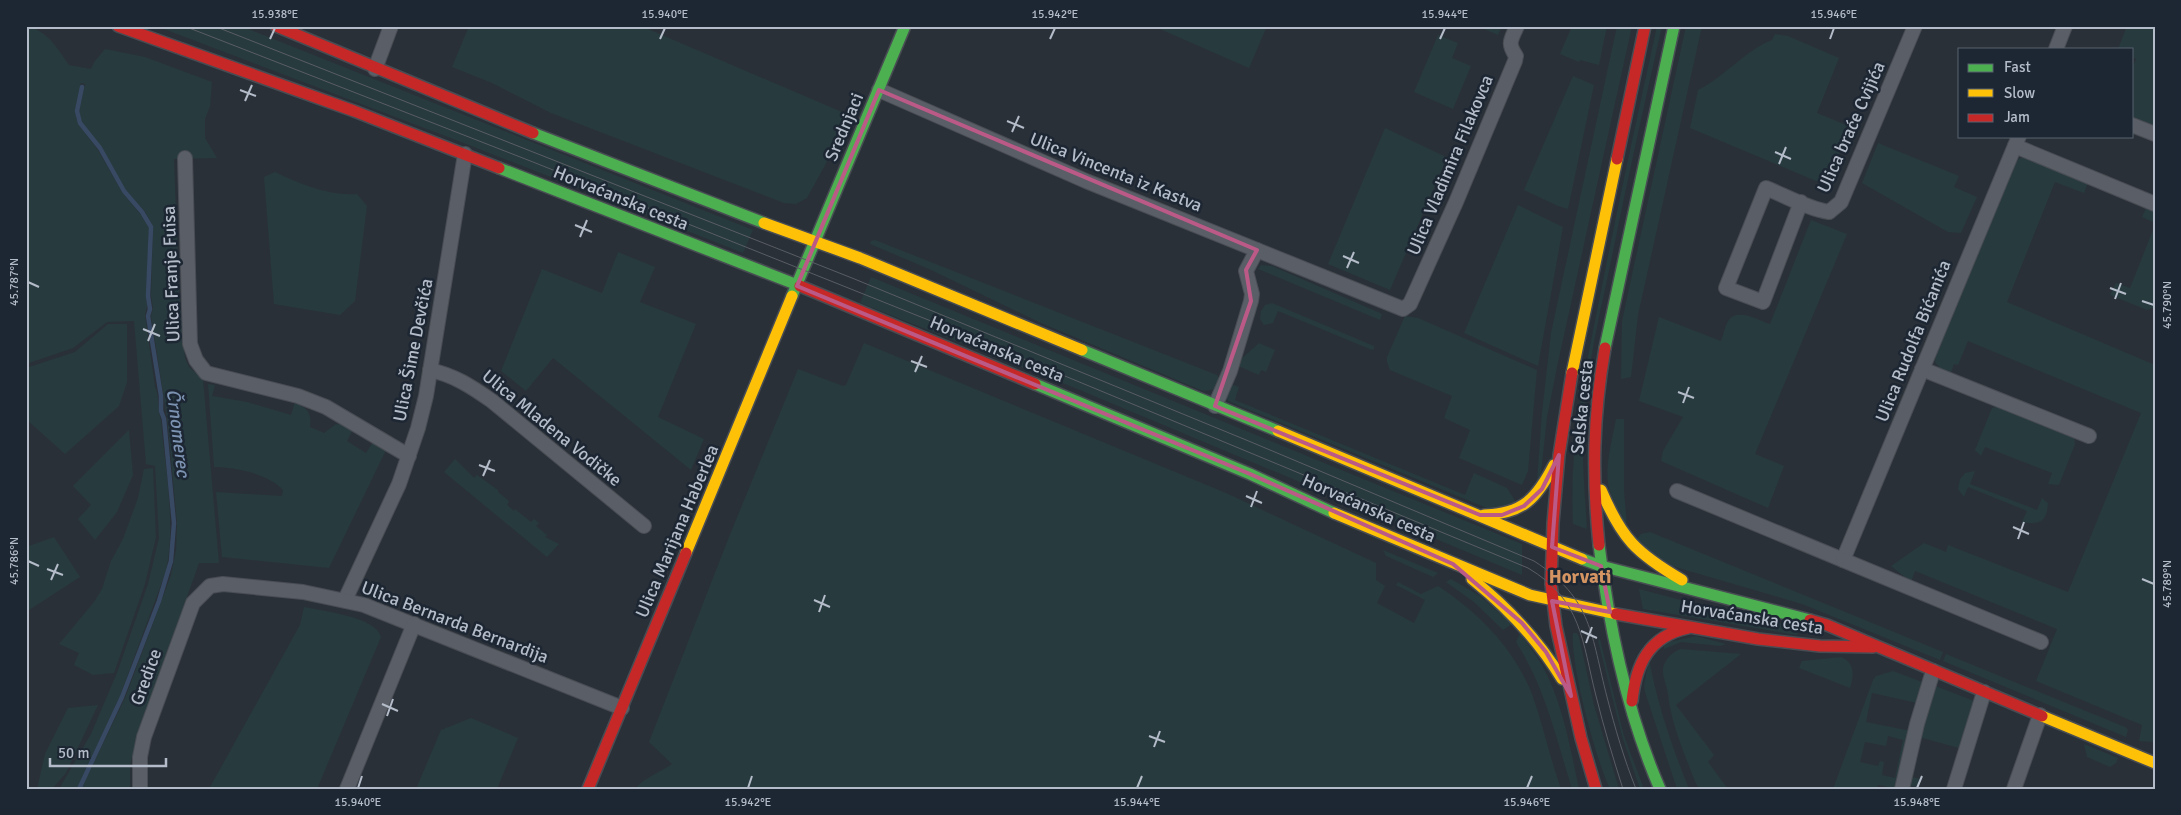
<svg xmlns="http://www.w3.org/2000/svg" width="2181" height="815" font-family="Signika,sans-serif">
<rect width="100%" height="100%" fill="#2a3038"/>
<!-- green -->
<g fill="#273a3e" fill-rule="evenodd">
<path d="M26,26C47,30 58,49 69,65L91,69L95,61L105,49L145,57L212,82L210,106L205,119V138L217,158L174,159L179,291L185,358L189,367L203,379L219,563H199L137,737L130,765V787L81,789L125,698L171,575L176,550L177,523L167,418L151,316L153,308L151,296L153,226L145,212L125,189L101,147L82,123L79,111L85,84L81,83L75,111L78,124L98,150L122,192L141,215L149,228L146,297L148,302L145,315L155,387C160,397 157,409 161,420C165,467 177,529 165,574L120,696L77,789H59L91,734L117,673L148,584L159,538L155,466L146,464L134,321L107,322L73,348L26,364Z"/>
<polygon points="165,26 241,26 753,230 743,253 469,145 164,29"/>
<polygon points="469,26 641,26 849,115 836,145 807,198 796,204 784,203 551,113 492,83 452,67"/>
<polygon points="1153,26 1267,26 1249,68"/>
<polygon points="1477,26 1502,26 1498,35"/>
<polygon points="1572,26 1607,26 1599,65 1580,60 1579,62 1560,54"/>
<polygon points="1617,26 1632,26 1557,367 1547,417 1541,473 1537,482 1542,412 1551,333"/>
<path d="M1657,26H1662C1644,106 1626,186 1610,266C1599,317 1587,368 1584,419C1581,456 1585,493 1587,529L1573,524C1569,449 1584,374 1599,301C1617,209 1637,118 1657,26Z"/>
<polygon points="1686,26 1702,26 1638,315 1631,377 1621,379 1622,321"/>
<polygon points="2127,26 2155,26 2155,126 2132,117 2132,68 2136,59 2132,57 2132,49 2118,49"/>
<path d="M1775,34L1788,36L1839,58L1817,113L1851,127L1830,176L1826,182L1816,181L1690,128L1698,90C1725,77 1744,51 1772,40Z"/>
<polygon points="1438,35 1458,43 1452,58 1471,66 1453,109 1414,92"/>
<polygon points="1573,76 1594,85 1568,209 1558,206 1524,190"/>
<polygon points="1385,128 1444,156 1446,160 1390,290 1328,264"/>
<polygon points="1878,143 1959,176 1954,187 1977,197 1961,233 1948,232 1862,183"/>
<polygon points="2020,158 2027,158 2088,183 2084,193 2055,182 2007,302 2155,365 2155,741 2153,742 2139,741 2142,725 2036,681 2057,629 1915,571 1911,582 1891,566 1924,543 1946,552 1948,545 2068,592 2141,413 1968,341 1958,365 1954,364 1951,372 1940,368 1935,362 1936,354 2015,162"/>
<path d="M275,172C301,184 327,196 357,194L367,206L355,301L340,315L274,304L264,177Z"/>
<polygon points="1518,205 1563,227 1538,366 1464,333"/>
<polygon points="2146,208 2155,212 2155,223 2142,217"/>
<path d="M1811,220L1847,234L1755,454L1784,466L1768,508L1661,461L1663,451L1683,417L1639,401L1659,317L1721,341C1723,335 1725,327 1728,321C1737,307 1758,320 1770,324Z"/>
<polygon points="2155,225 2155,307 2147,310 2110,295 2116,283 2130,288"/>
<polygon points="875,240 1217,375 1222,382 1217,389 1203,391 1041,323 929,269 870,244 871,241"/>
<polygon points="618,252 655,267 640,302 696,324 658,417 704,439 691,470 553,358 526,391 501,371 542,269 602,293"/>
<polygon points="1261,265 1272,266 1380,313 1382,315 1380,320 1258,269"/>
<polygon points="871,277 1522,544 1522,575 1075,388 860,303"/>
<polygon points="1272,303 1374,346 1374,349 1372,350 1278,311 1273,323 1264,325 1260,319 1261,311 1265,305"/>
<polygon points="1405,316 1418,318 1537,370 1528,471 1522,485 1459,458 1470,430 1444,418 1452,396 1390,370 1387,362 1387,357"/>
<polygon points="108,324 127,324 127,382 119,406 65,454 26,419 26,368 75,352"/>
<path d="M864,343L1226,493L1376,563V580L1385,586L1377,603L1414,623L1425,600L1396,585L1398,582L1421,594L1438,586L1441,588C1481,615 1514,649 1532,694C1543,725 1550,758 1561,789H635C645,777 659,773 672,764L649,742L729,537L798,369L843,386L846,385Z"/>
<polygon points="1259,343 1275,350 1266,372 1261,370 1259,375 1238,366 1241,359"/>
<path d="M208,384L215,385L212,396L247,402L291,415L295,402C307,408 312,413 310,427L324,433L336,424L345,425L353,429L347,441L366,453L373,442L386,450L329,568L222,557L216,492L282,496L283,490C269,474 235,467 214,467Z"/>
<polygon points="1234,385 1239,387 1235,400 1465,495 1474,473 1507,488 1517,504 1489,509 1228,401 1226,396 1230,386"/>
<polygon points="1999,406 2074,437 2075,444 2059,485 2048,484 2052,473 1985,447 1981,456 1975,450 1992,408"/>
<path d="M1616,419H1624V490L1627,528C1621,515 1613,502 1609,489C1604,467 1612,441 1616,419Z"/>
<polygon points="129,430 133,475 117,512 95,540 78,519 91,505 73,486"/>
<polygon points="455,459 474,478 477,475 498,490 498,492 509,501 507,505 514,511 515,509 531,522 534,519 539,523 536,526 547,535 545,537 559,544 547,557 444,472"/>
<polygon points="153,468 156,537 145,584 114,673 93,675 74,665 79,653 59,644 94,602 102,589 111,561 123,539 138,498 144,469"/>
<path d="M1975,471L1970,484L2037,510L2042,498L2048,503C2047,522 2040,525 2022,522L2027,511L1968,487L1964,497L1958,489L1960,479L1965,473Z"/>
<polygon points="1650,532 1943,652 1940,660 1802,604 1672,566 1635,541 1641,534"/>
<polygon points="54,537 80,577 26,612 26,547"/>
<polygon points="1383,550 1438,573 1433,577 1386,556"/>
<polygon points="1451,579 1480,596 1512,624 1503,630 1474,602 1446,582"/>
<polygon points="1639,589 1731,613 1794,626 1799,629 1800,632 1796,635 1643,609"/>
<path d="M304,607C322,611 377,617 381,637L317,789H209L300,625Z"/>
<path d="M1520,633C1527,644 1536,654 1542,665C1563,703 1570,747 1579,789H1572C1556,738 1545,687 1516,642Z"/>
<path d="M1573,633H1577L1579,637L1594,705L1619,789H1610C1596,760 1570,664 1573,633Z"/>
<polygon points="1696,636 1726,644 1720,646 1681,642 1664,649 1664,643"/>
<polygon points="1600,639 1624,736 1644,789 1640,789 1622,736 1598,641"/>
<path d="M1681,649L1741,654L1676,705L1714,755L1708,762L1728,789H1700L1696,784C1685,755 1671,724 1668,694C1667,685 1662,677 1663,668C1665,659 1672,652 1681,649Z"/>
<polygon points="1946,654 2125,727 2128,730 2126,737 1943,661"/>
<path d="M1841,657C1855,663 1854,675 1850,688L1799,668L1802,661Z"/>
<path d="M1649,659C1657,703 1672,747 1689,789H1677L1645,692L1644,685Z"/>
<path d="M1893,671L1922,682L1917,703L1872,693L1866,722L1911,731L1898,789L1878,785L1877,789H1833L1873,680L1876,676ZM1888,736L1903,740L1895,778L1882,775L1884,762L1880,761L1878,766L1860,762L1865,742L1886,746Z"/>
<polygon points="1933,685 1974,701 1959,748 1919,737"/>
<polygon points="98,705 66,773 52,789 37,789 45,754 68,708"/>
<polygon points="471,718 518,738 497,789 416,789 441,730"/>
<polygon points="2084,744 2118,758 2116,763 2110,767 2087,757"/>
<polygon points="1915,751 1918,752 1912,777 1921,779 1919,788 1912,786 1911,789 1908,789"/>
</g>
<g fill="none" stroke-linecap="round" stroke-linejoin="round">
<!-- stream -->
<polyline stroke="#384963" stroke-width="4.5" points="79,789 122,697 159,601 171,561 174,523 164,419 161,411 161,396 148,316 150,309 148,296 151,227 142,212 124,191 100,148 80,123 77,111 82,87"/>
<!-- street casing -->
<g stroke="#484c53" stroke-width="16">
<g id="street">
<polyline points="2056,49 2065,26"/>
<polyline points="375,69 391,26"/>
<path d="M879,90L1086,181L1403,309L1410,304L1456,202L1515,61L1516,56C1507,43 1511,40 1517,26"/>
<polyline points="2132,125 2155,134"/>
<polyline points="2015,146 2155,204"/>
<polyline points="185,158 190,344 196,360 206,373 298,396 326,407 409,456"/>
<path d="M1801,202L1763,302L1726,288L1766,188C1786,196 1808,209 1829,212L1841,202L1915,26"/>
<polyline points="1922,369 2089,436"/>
<path d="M430,370C454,375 472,387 492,401L644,526"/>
<polyline points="1215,406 1230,371 1251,301 1252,294 1246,271 1257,250"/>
<polyline points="1677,491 1843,560 2019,136"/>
<polyline points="1843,560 2041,642"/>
<polyline points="345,600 399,484 418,428 426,396 465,154"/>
<polyline points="140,789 140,757 144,737 193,603 210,586 223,584 303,592 364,605 622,708"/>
<polyline points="347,789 414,624"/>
<polyline points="1902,789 1917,724 1933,671"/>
<polyline points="1954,789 1984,692"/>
<polyline points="2014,789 2040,715"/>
</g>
</g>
<!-- fast casing -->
<g stroke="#484c53" stroke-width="14">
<g id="fast">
<polyline points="533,133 764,223"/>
<polyline points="499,168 800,286"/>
<polyline points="792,296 905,26"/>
<polyline points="1605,348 1674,26"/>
<polyline points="1082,350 1278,431"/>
<polyline points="1035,384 1250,474 1334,513"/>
<path d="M1599,545C1609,627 1627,713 1660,789"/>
<polyline points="1582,559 1601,566 1810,620"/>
</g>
</g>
<!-- slow casing -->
<g stroke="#484c53" stroke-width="14">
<g id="slow">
<polyline points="764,223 860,258 1082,350"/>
<polyline points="1572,373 1617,159"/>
<polyline points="1278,431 1582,559"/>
<path d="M1601,490C1622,539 1636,553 1682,580"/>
<polyline points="1334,513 1530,595 1616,614"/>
<path d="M1484,515C1523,514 1537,498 1554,465"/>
<polyline points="686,553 792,296"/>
<path d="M1472,579C1508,608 1538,639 1562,679"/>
<polyline points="2042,716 2155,763"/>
</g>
</g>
<!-- jam casing -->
<g stroke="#484c53" stroke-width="14">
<g id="jam">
<polyline points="118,26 354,111 499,168"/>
<polyline points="276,26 533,133"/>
<polyline points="1617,159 1645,26"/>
<polyline points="800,286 1035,384"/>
<polyline points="1572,373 1559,455 1553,523 1551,584 1556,626 1581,738 1596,789"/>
<path d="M1599,545C1592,476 1593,417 1605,348"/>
<polyline points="1616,614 1758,639 1820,646 1873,647"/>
<polyline points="1810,620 1827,625 2042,716"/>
<path d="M1632,701C1636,664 1649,636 1688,628"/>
<polyline points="588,789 686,553"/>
</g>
</g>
<!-- street -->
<use href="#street" stroke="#5a5e66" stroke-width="14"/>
<!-- fast -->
<use href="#fast" stroke="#4caf50" stroke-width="11"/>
<!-- slow -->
<use href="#slow" stroke="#ffc107" stroke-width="11"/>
<!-- jam -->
<use href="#jam" stroke="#c62828" stroke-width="11"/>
<!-- tram -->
<g stroke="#595d64" stroke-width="1">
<path d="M184,26L533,162L966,335L1528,568C1582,600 1582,641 1596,696C1604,728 1613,758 1623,789"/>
<path d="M214,26L852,278L1251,442L1534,561C1593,599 1591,636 1607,697C1615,728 1624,759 1636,789"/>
</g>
</g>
<!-- marked area -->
<path fill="none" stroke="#bc5a87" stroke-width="4" stroke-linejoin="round" d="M879,90L1257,250L1246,270L1251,301L1215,406L1480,515H1502L1524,506L1542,489L1559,455L1552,547L1601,566L1610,612L1552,601L1571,696L1546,652L1522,623L1453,564L1250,474L797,286Z"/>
<!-- ticks -->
<path fill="none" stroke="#b4bcc9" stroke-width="2" d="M270,39L275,28M660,39L665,28M1050,39L1055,28M1440,39L1445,28M1830,39L1834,28M240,90L256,96M245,101L252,85M1007,121L1024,128M1012,132L1019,116M1775,152L1791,159M1779,164L1786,147M575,225L592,232M580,237L587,220M1343,256L1359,263M1347,268L1354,252M28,282L39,287M2110,288L2126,294M2115,299L2121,283M2142,301L2154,305M143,329L160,336M148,341L155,324M911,361L927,367M915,372L922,356M1678,392L1694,398M1683,403L1689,387M479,465L495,471M483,476L490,460M1246,496L1262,503M1251,507L1257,491M2013,527L2029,534M2018,539L2024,522M28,561L39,566M47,569L63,575M2142,579L2154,584M51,580L58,564M814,600L830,607M819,612L825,595M1581,631L1597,638M1586,643L1592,627M382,704L398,711M387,716L393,699M1149,736L1165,742M1154,747L1160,731M358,788L362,776M748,788L752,776M1137,788L1142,776M1527,788L1532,776M1917,788L1922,776"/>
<g text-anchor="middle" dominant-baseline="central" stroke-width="5" stroke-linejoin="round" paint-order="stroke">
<!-- street labels -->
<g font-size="18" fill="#b4bcc9" stroke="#1d2633">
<text transform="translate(844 127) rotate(-67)">Srednjaci</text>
<text transform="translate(1851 127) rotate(-66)">Ulica braće Cvijića</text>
<text transform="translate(1450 165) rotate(-67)">Ulica Vladimira Filakovca</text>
<text transform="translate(1116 172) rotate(22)">Ulica Vincenta iz Kastva</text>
<text transform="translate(621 198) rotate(22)">Horvaćanska cesta</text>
<text transform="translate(171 274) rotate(-92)">Ulica Franje Fuisa</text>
<text transform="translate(1913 341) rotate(-68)">Ulica Rudolfa Bićanića</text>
<text transform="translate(997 349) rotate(23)">Horvaćanska cesta</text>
<text transform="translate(413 350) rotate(-79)">Ulica Šime Devčića</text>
<text transform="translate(1582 407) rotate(-84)">Selska cesta</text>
<text transform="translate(552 428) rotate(39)">Ulica Mladena Vodičke</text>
<text transform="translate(1369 508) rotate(24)">Horvaćanska cesta</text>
<text transform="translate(677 531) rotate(-67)">Ulica Marijana Haberlea</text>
<text transform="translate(1752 617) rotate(9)">Horvaćanska cesta</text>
<text transform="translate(455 622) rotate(21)">Ulica Bernarda Bernardija</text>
<text transform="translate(146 677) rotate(-70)">Gredice</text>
</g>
<!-- water labels -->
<g font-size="19" font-style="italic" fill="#7c92b1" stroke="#1d2633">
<text transform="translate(178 433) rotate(83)">Črnomerec</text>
</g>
<!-- neighbourhood labels -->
<g font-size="19" font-weight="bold" fill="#d59563" stroke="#1d2633">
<text x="1580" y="577">Horvati</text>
</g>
</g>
<!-- border -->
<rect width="2181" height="815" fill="none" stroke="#1d2633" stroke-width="55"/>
<!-- legend -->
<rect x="1958" y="48" width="175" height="90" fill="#1d2633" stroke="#59626f"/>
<rect x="1968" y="64" width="25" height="8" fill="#4caf50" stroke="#59626f"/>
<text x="2004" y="72" font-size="15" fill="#b4bcc9">Fast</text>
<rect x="1968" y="89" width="25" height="8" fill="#ffc107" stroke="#59626f"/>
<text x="2004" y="98" font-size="15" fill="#b4bcc9">Slow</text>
<rect x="1968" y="114" width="25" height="8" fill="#c62828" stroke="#59626f"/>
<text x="2004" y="122" font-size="15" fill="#b4bcc9">Jam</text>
<!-- scale -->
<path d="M50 758v8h116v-8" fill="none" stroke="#b4bcc9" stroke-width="2.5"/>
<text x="58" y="758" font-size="15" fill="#b4bcc9" stroke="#1d2633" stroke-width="4" paint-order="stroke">50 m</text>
<rect x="28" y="28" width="2126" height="760" fill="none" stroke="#b4bcc9" stroke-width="2"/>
<g font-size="12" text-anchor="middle" fill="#b4bcc9">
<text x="275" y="18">15.938°E</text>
<text x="665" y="18">15.940°E</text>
<text x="1055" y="18">15.942°E</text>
<text x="1445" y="18">15.944°E</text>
<text x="1834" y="18">15.946°E</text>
<text transform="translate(14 282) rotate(-90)" y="4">45.787°N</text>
<text transform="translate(2167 305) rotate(-90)" y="4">45.790°N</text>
<text transform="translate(14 561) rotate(-90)" y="4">45.786°N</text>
<text transform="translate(2167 584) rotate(-90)" y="4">45.789°N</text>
<text x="358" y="806">15.940°E</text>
<text x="748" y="806">15.942°E</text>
<text x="1137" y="806">15.944°E</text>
<text x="1527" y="806">15.946°E</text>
<text x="1917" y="806">15.948°E</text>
</g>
</svg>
